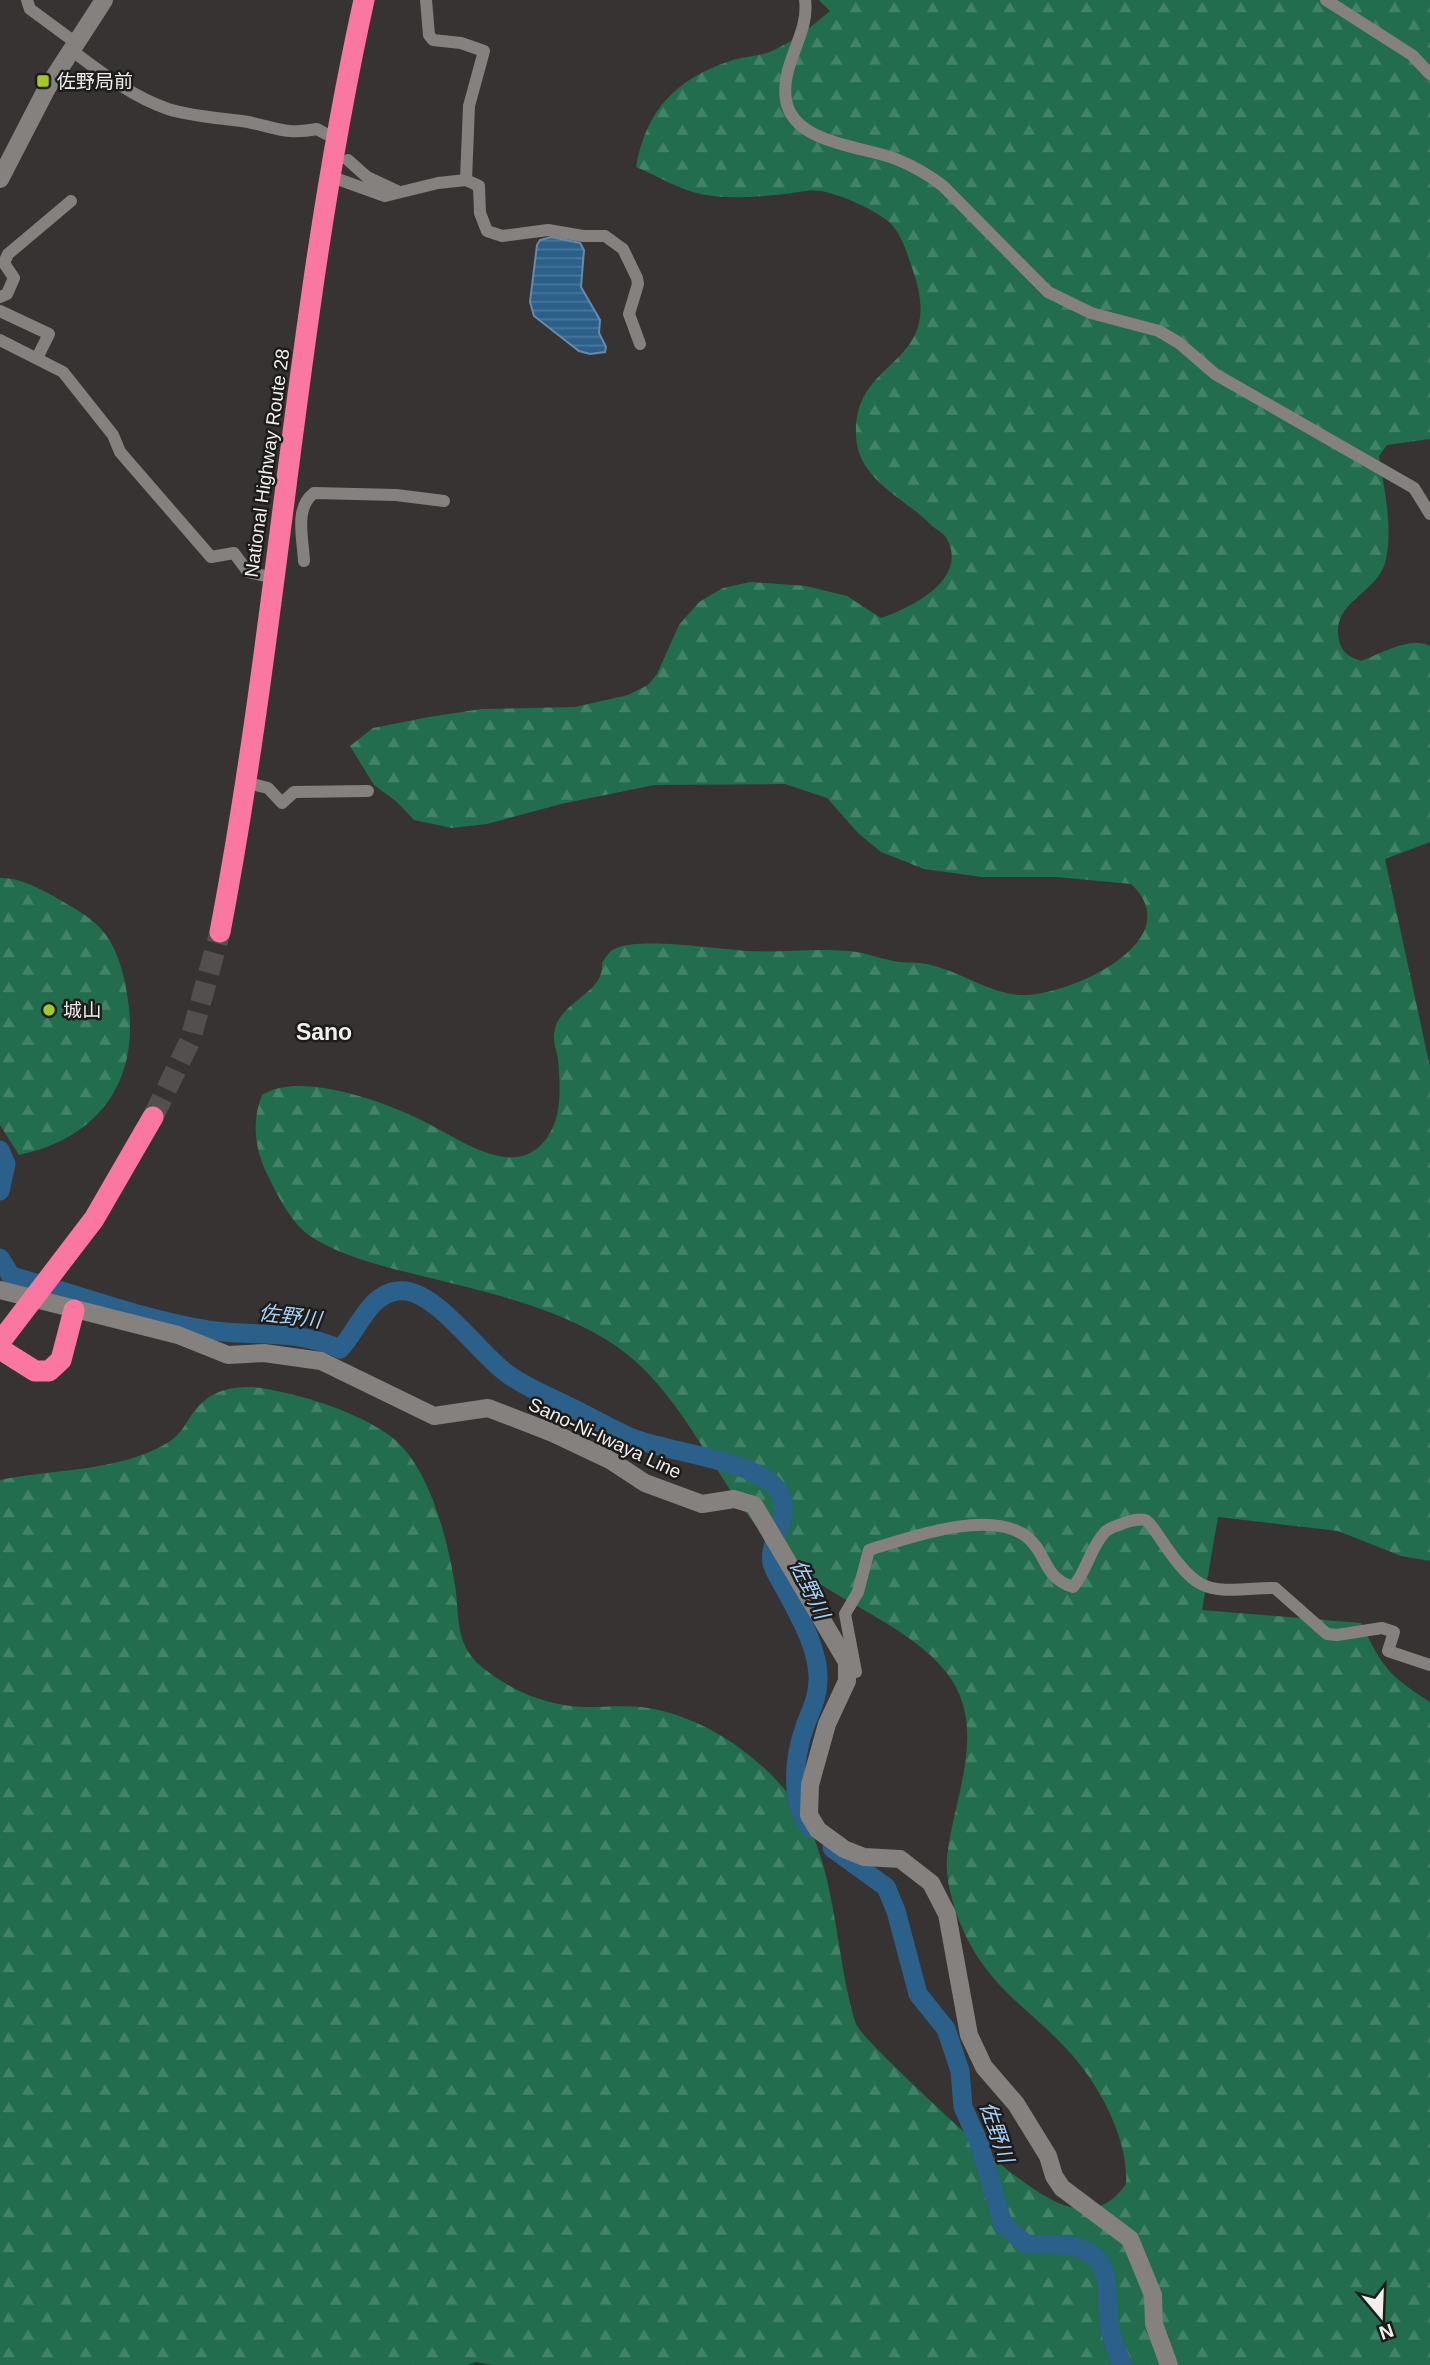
<svg xmlns="http://www.w3.org/2000/svg" width="1430" height="2365" font-family="Arial,'Noto Sans JP',sans-serif">
<defs>
<pattern id="forest-firs" width="22" height="20" patternUnits="userSpaceOnUse" patternTransform="scale(1.75)"><rect width="22" height="20" fill="#216d4e"/><path d="M5 1l3.5 6h-7zM16 11l3.5 6h-7z" fill="#428268"/></pattern>
<pattern id="water-rules" width="6" height="5" patternUnits="userSpaceOnUse" patternTransform="scale(1.75)"><rect width="6" height="5" fill="#2b608a"/><path d="M0 2.5h6" fill="none" stroke="#4a779b"/></pattern>
</defs>
<rect width="100%" height="100%" fill="#373332"/>
<!-- forest -->
<g fill="url(#forest-firs)">
<path d="M819,0H1430V439L1387,445L1379,456C1384,488 1393,527 1386,559C1380,593 1330,601 1339,640C1341,652 1349,657 1361,661C1381,654 1409,636 1430,646V842L1385,859L1430,1067V1561L1401,1556L1338,1531L1218,1517L1202,1610L1361,1623C1383,1668 1388,1675 1430,1702V2365H493L476,2362L467,2365H0V1480C53,1469 109,1472 158,1448C188,1434 184,1418 203,1402C222,1385 250,1385 272,1390C309,1397 355,1412 386,1433C429,1461 447,1538 455,1585C460,1617 454,1644 482,1667C511,1691 547,1706 586,1707C610,1707 635,1704 659,1710C709,1722 754,1753 787,1792C838,1852 833,1951 856,2024C862,2040 993,2160 1014,2175C1033,2188 1056,2207 1079,2208C1101,2210 1114,2201 1126,2184C1129,2135 1094,2075 1059,2041C1021,2003 988,1984 964,1932C954,1910 945,1881 947,1858C953,1797 990,1727 946,1672C912,1628 839,1602 795,1566C721,1505 693,1399 616,1346C561,1308 487,1292 422,1276C386,1267 346,1258 313,1238C292,1225 279,1198 268,1176C255,1150 251,1123 262,1095C301,1070 389,1103 429,1124C467,1144 524,1185 552,1129C562,1110 560,1081 558,1060C557,1052 553,1042 554,1034C557,1001 605,995 602,963C606,957 609,951 616,948C642,937 717,949 748,951C781,953 815,948 848,951C866,952 882,960 900,962C910,963 921,962 931,965C961,972 991,994 1021,995C1067,997 1192,941 1131,884L1056,877H982L924,869L881,852L858,833L827,798L785,784L654,785L561,804L487,824L452,828L414,820L397,802L374,785L350,746L373,728L429,717L481,709L575,707L628,695L648,685L657,674L679,625L699,602L723,588L750,582L806,586L847,596L881,618C910,608 969,580 947,539C944,533 935,529 931,525C904,497 857,480 856,435C853,354 949,369 912,268C907,253 901,232 888,221C871,208 842,195 821,191C810,189 795,193 784,194C757,197 731,199 705,195C682,191 657,176 636,167C646,110 676,79 730,61C744,56 759,57 772,51C794,41 812,26 830,11Z"/>
<path d="M0,878C18,877 39,888 55,897C73,908 93,917 106,935C119,953 125,978 128,1000C140,1081 99,1138 19,1155L0,1125Z"/>
</g>
<!-- water -->
<polygon fill="url(#water-rules)" stroke="#668ba8" stroke-width="2" points="551,237 580,243 584,250 581,287 600,320 599,333 606,347 605,352 590,354 579,351 534,316 530,302 537,245 540,240"/>
<g fill="none" stroke-linecap="round" stroke-linejoin="round">
<!-- river -->
<g stroke="#2b608a" stroke-width="19">
<polyline points="0,1150 6,1164 0,1191"/>
<path d="M0,1258L11,1276C77,1294 140,1319 208,1330C257,1338 289,1327 340,1349C358,1331 368,1294 398,1291C434,1286 479,1355 509,1375C527,1388 550,1397 570,1407C591,1417 611,1429 632,1438C666,1452 762,1461 779,1492C793,1517 768,1539 772,1563C774,1572 782,1583 786,1591C800,1617 819,1650 818,1680C818,1697 811,1710 805,1726C794,1757 789,1800 810,1828"/>
<path d="M832,1848L886,1887L896,1911L918,1994L946,2029L960,2071L963,2107L979,2143L1003,2224L1026,2244C1043,2247 1059,2242 1075,2247C1115,2257 1105,2292 1109,2323C1111,2337 1117,2353 1123,2365"/>
</g>
<!-- highway-tunnel -->
<polyline stroke="#534f4e" stroke-width="21" stroke-dasharray="21 10" stroke-linecap="butt" points="153,1117 190,1041 220,932"/>
<!-- street -->
<g stroke="#85817f" stroke-width="12">
<polyline points="27,0 30,9 76,43"/>
<polyline points="426,0 429,35 433,40 461,43 484,51 469,106 466,180"/>
<path d="M805,0C810,34 780,64 786,100C793,144 863,146 896,159C913,166 928,174 943,186L1048,292L1091,313L1159,331L1179,343L1215,374L1414,488L1430,514"/>
<polyline points="1326,0 1412,55 1430,74"/>
<path d="M71,50C102,73 131,96 168,109C193,117 223,118 248,122C277,128 287,135 317,129L326,134"/>
<polyline points="348,160 367,177 397,191"/>
<polyline points="332,177 385,196 438,183 466,180 479,186 480,213 487,231 502,236 548,230 583,236 605,236 623,249 637,278 638,284 629,314 640,344"/>
<polyline points="0,297 7,294 14,278 4,263 8,254 71,201"/>
<polyline points="0,311 49,334 37,358"/>
<polyline points="0,340 63,372 113,435 120,452 211,557 234,553 248,572 274,578"/>
<path d="M304,561C303,538 294,508 314,493L396,495L444,501"/>
<polyline points="244,782 268,788 282,803 294,792 368,791"/>
<path d="M848,1674L856,1672L845,1614L858,1592L869,1550C909,1538 990,1508 1027,1537C1048,1554 1042,1577 1073,1587C1087,1571 1090,1548 1105,1532C1110,1527 1117,1526 1124,1523C1130,1521 1138,1518 1145,1520C1154,1523 1177,1572 1201,1584C1222,1595 1253,1587 1275,1588L1327,1634L1337,1635L1382,1628L1394,1632L1388,1651L1430,1665"/>
</g>
<!-- secondary -->
<g stroke="#85817f" stroke-width="18">
<polyline points="0,179 47,88 104,0"/>
<polyline points="0,1290 178,1335 228,1355 264,1353 321,1361 434,1416 488,1408 553,1433 610,1460 645,1483 702,1504 734,1499 754,1505 847,1662 847,1681 827,1724 810,1785 809,1815 818,1830 844,1849 864,1857 900,1859 931,1883 947,1914 969,2035 984,2067 1016,2104 1048,2156 1054,2176 1062,2188 1130,2239 1153,2295 1154,2324 1169,2365"/>
</g>
<!-- highway -->
<g stroke="#f977a1" stroke-width="21">
<path d="M220,932C279,624 296,307 364,0"/>
<polyline points="0,1342 94,1219 153,1117"/>
<polyline points="0,1349 35,1371 49,1371 61,1360 74,1310"/>
</g>
</g>
<!-- markers -->
<g fill="#a3c927" stroke="#1d1c1b" stroke-width="2.5">
<rect x="36" y="74" width="14" height="14" rx="3.5"/>
<circle cx="49" cy="1010" r="7"/>
</g>
<g text-anchor="middle" dominant-baseline="central" stroke-width="5" stroke-linejoin="round" paint-order="stroke">
<!-- poi labels -->
<g font-size="19" fill="#f1efee" stroke="#1d1c1b" text-anchor="start">
<text x="57" y="81">佐野局前</text>
<text x="63" y="1010">城山</text>
</g>
<!-- street labels -->
<g font-size="19" fill="#f1efee" stroke="#1d1c1b">
<text transform="translate(267 463) rotate(-82)">National Highway Route 28</text>
<text transform="translate(605 1438) rotate(25)">Sano-Ni-Iwaya Line</text>
</g>
<!-- water labels -->
<g font-size="21" font-style="italic" fill="#a5d1f7" stroke="#1d1c1b">
<text transform="translate(290 1316) rotate(7)">佐野川</text>
<text transform="translate(810 1589) rotate(64)">佐野川</text>
<text transform="translate(997 2132) rotate(71)">佐野川</text>
</g>
<!-- quarter labels -->
<g font-size="23" font-weight="bold" fill="#f1efee" stroke="#1d1c1b">
<text x="324" y="1032">Sano</text>
</g>
</g>
<!-- north arrow -->
<g transform="translate(1381 2316) rotate(161)" stroke="#1d1c1b" stroke-width="5" paint-order="stroke">
<path d="M0-5L12 26L0 18L-12 26Z" fill="#f1efee"/>
<text y="-10" font-size="19" font-weight="bold" text-anchor="middle" fill="#f1efee">N</text>
</g>
</svg>
